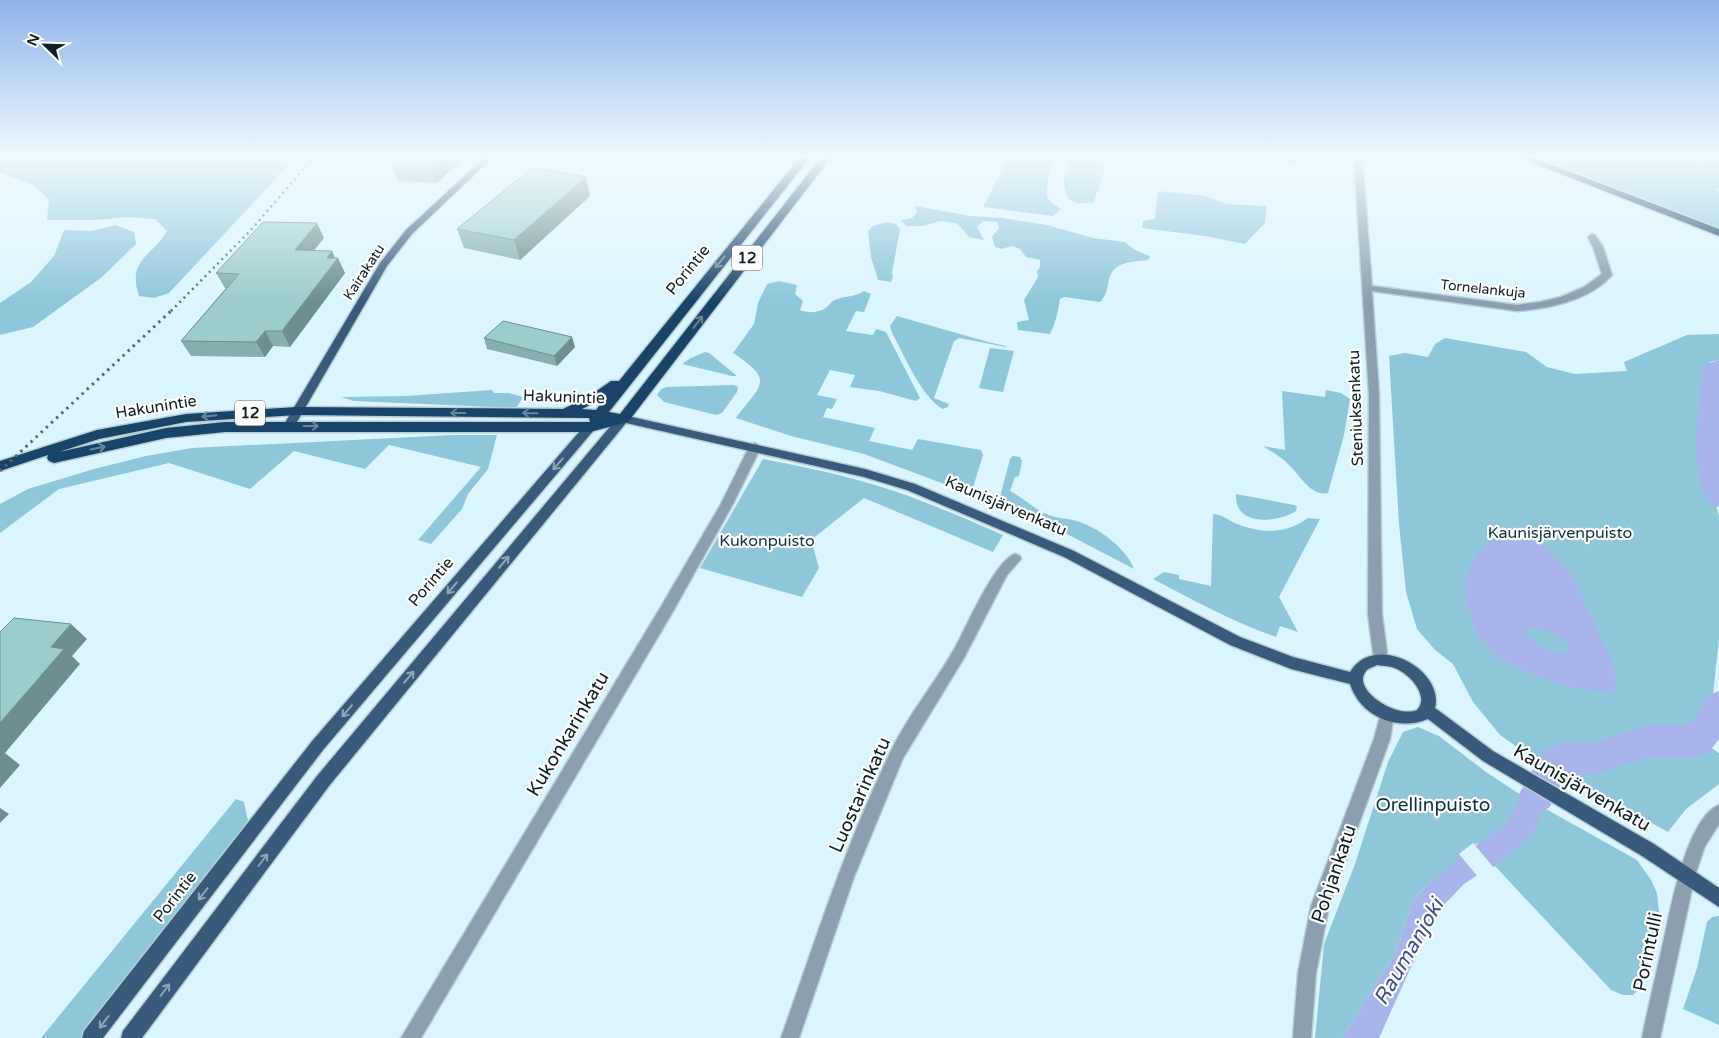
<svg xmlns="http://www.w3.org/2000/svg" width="1719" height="1038" font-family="'Varela Round',sans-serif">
<rect width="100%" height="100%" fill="#dbf5fe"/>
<!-- green -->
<g fill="#8fc6da">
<path d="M0,156H297L169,293L154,298L139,296C127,259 151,258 167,231L155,219L128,217L96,220H47L49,200L34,185L0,173Z"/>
<path d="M1009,156H1093L1106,164L1094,202C1069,207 1064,199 1064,176L1070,172L1067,158H1059L1054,160C1051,170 1044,188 1048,198C1051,203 1056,206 1061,209L1053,216L983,207Z"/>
<polygon points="1533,156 1694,156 1694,160 1699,161 1705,156 1719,156 1719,189 1716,189 1719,191 1719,228"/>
<polygon points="1158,191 1206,196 1226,204 1267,206 1265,223 1245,244 1205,236 1142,228 1143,221 1155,219"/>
<path d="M915,206L970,216L1002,218L1047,225L1093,238L1125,242L1135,250L1150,256L1148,260C1132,262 1113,261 1109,280C1107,289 1107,294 1100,302L1065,297L1060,299C1058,312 1056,322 1050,334L1018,330L1017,322L1029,320L1024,300L1038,277L1037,271L1040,267V260L1026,257L1020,249L1012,246L1001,249L995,247L992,237L999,228L997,222L983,221L977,227L984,240L969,237L958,224L941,221L923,226H906L901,220L912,218L917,212Z"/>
<polygon points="887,222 896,224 900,229 892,273 893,277 891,282 878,280 871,257 868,231 873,226"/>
<polygon points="115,225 134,232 136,244 102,277 33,327 0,335 0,303 31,282 54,256 64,230 91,231"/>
<path d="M779,281L797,285L795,294L803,301L800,310C807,313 817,313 824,309C828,307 830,303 833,301C843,295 854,298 864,291L871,294L864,312L856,311L846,331L873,335L876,329L886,332L920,398L916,401L879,391L850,387L855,375L830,370L817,395L837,399L832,409L827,408L823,417L875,428L869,441L912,450L918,439L981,450L983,455L971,494L864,454L791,436L736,418C762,383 775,381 733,353L754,324L758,303L767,284Z"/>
<path d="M897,316L988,342L1006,346V347L959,338L954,341L934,398L949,404L948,407L943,409C921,397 905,356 892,333L890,326Z"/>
<polygon points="1719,334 1719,360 1710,362 1704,382 1704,455 1719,517 1719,639 1712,703 1684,729 1719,753 1719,784 1686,809 1668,832 1530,756 1500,735 1473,702 1453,664 1435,650 1417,629 1406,592 1399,524 1389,356 1405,353 1428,357 1435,344 1445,338 1526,352 1547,367 1575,374 1627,371 1624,362 1687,335"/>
<polygon points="990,348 1014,351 1003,392 979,388"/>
<polygon points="705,352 709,353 737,376 732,376 682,364 691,358"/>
<polygon points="734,385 738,387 737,392 722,413 716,415 664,402 657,395 661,389 667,387"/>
<polygon points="492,390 494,393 509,393 523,397 516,408 354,401 341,397 406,396"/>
<path d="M1326,390L1341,393L1350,399L1344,435L1328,493C1311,497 1300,475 1289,465C1282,457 1272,452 1263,446L1285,450L1282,391L1325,397Z"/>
<polygon points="453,435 497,435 488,469 468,494 462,509 431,544 418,540 481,467 389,445 365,469 294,451 250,489 169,463 59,489 0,533 0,504 28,489 94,469 146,456 192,448"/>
<path d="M1013,456L1020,457L1022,461L1019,476L1015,477L1010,491C1023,498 1033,508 1046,514C1057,519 1069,518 1080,522C1100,529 1127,549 1134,569L1046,523L998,504L1010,459Z"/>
<path d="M763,459C801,466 838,474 875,485C919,498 961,517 1003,535L993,552L864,498L811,540L819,568L802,597L700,568Z"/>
<path d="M1236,494L1294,505L1297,506L1296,511C1277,523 1234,527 1236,494Z"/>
<path d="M1213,514C1226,516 1227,520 1237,524C1263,534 1286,534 1308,518L1320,519L1279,597L1298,632L1280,626L1276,637C1233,622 1193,600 1153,579L1164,572L1179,575V579L1211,586Z"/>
<polygon points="1418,727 1439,736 1486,772 1521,795 1637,860 1651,880 1657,893 1659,911 1639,989 1633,995 1623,995 1611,990 1495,866 1477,843 1423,889 1413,902 1395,954 1342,1038 1315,1038 1324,944 1355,864 1388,762 1403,732"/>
<polygon points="236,799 244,802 248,821 240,834 81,1038 41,1038"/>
<polygon points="1719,916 1719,1025 1683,1009 1697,968 1707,922 1712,917"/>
</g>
<!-- water -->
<g fill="#a6b4e9" fill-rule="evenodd">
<path d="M1512,538L1541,543L1571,573L1613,664L1616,682L1612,694L1563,685L1534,675L1499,659L1478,636L1466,601L1465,579L1477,555L1484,546L1495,540ZM1533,627L1553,633L1569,643V653C1552,652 1534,648 1526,631Z"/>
<polygon points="1556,763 1557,784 1544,806 1535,829 1524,842 1495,866 1476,876 1464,884 1441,908 1425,936 1379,1038 1342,1038 1395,954 1413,902 1423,889 1459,857 1507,824 1521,795 1541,767"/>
</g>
<!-- pier -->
<g fill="#dbf5fe">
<polygon points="1541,764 1559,774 1559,785 1547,805 1521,791"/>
<polygon points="1473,843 1495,869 1478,877 1459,854"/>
</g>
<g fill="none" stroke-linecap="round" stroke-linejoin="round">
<!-- river -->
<g fill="#a6b4e9" fill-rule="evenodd">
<path d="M1719,360V507L1709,504C1688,468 1699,409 1703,369L1706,364Z"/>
<polygon points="1719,691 1719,739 1709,752 1697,757 1647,757 1594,775 1569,774 1549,808 1536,813 1523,808 1518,796 1543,751 1551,747 1564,742 1594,743 1647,725 1688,725 1701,709 1707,696"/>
</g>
<!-- minor casing -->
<g stroke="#b6ced7" stroke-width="3">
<g id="minor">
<path d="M1354,156H1362L1372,286L1517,305L1540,302L1561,297L1584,287L1602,274L1593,247L1588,237L1592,234L1595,235L1603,247L1612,275C1590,300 1549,309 1517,311L1372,291L1379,394L1382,614L1388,660L1386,664L1381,666L1376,664L1374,660L1368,614L1369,394Z"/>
<polygon points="755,443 761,447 733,504 672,613 421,1038 401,1038 662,605 721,504 749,447"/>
<path d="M1015,554L1020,556L1021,559L1007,575L964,658L903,758L854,877L799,1038H781C815,942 846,843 891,751C908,715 935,683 955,648C966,628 995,560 1015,554Z"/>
<polygon points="1387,707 1392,709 1394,714 1390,739 1329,906 1316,973 1311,1038 1293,1038 1298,973 1311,906 1374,739 1382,709"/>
<path d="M1719,805V824L1705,846L1695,875L1660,1038H1642C1648,1008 1655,978 1662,948C1670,914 1685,819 1719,805Z"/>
</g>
</g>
<!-- major casing -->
<g stroke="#b6ced7" stroke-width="3">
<g id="major">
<polygon points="486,156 494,156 412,234 387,266 293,429 285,429 283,426 380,263 406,230"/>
<path d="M623,415L865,469L915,484L1074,551L1240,637L1293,657L1350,672C1375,631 1445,670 1435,708L1493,751L1654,844L1719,888V907L1642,856L1483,761L1428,719C1397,732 1360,716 1350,684L1291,669L1230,645L1064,557L907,490L864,477L626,423L329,786L142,1038H121L123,1031L317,776L619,416ZM1377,665C1384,666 1391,666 1397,669C1410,675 1430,696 1417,710C1396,719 1349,688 1367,670C1369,668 1374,667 1377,665Z"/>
<polygon points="590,423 594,424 596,427 594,430 323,750 103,1038 82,1038 84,1031 313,740 586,424"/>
</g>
</g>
<!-- highway casing -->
<g stroke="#b6ced7" stroke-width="3">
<g id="highway">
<path d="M801,156H811L609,412L620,414L822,156H832L628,422L590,432H225L166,438L54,463L49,461L47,458L48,455L0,471V461L97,430L186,414L297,407L563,409L588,397L611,381H619ZM606,397L596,410L582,409ZM297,415L589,418L590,422H225L166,428L59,452L99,439L186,422Z"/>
<polygon points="1516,156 1529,156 1719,229 1719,236"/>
</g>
</g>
<!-- minor -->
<use href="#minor" fill="#8b9fb1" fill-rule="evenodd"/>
<!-- major -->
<use href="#major" fill="#395b7b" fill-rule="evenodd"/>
<!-- highway -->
<use href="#highway" fill="#194367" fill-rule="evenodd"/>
<!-- rail-far1 -->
<polyline stroke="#566a71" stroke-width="2.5" stroke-dasharray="2 4" stroke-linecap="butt" points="171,311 250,231 315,156"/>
<!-- rail -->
<polyline stroke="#566a71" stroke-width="3" stroke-dasharray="2.5 4.5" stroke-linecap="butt" points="0,471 172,310"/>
</g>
<!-- wall -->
<g fill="#86afaf">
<polygon points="466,156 437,183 398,181 392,167"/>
<polygon points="1273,156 1301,156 1298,164 1283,161 1283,159 1273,158"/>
<polygon points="586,177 590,196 520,260 464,248 457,229"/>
<polygon points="324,238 314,250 336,258 345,273 290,347 273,346 265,357 191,356 181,341 226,288 225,288 216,273"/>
<polygon points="484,338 575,347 557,366 487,349"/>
</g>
<!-- shaded-wall -->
<g fill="#6d8f8f">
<polygon points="447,156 466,156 437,183 432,168"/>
<polygon points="586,177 590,196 520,260 514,240"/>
<polygon points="317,223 324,238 302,265 295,250"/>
<polygon points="332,251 336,260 338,258 345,273 290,347 282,331 327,258"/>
<polygon points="265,331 273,346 265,357 256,342"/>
<polygon points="572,337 575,347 557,366 554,356"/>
<polygon points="71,624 87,639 72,656 80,664 5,753 20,765 0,788 0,723 51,647"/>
<polygon points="0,808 9,814 0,823"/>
</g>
<!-- building -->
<g fill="#9ccccc" stroke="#6d8f8f">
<polygon points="405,156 447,156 432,168 392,167"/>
<polygon points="533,167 586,177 514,240 457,229"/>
<polygon points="263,222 317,223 295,250 332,251 327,258 338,258 282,331 265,331 256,342 181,341 239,274 216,273"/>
<polygon points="503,321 572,337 554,356 484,338"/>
<polygon points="14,618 71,624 51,647 64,649 0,723 0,632"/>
</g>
<!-- one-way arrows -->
<defs><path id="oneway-shaft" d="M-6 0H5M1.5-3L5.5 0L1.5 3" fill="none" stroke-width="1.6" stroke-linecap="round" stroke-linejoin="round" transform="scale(1.25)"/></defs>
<g stroke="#6a859c">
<use href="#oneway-shaft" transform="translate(720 262) rotate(129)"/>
<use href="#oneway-shaft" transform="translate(698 322) rotate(-53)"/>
<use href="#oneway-shaft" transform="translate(458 413) rotate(-180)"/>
<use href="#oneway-shaft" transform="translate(530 413) rotate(-179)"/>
<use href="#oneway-shaft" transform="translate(209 416) rotate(174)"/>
<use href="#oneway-shaft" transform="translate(311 426)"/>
<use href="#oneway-shaft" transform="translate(98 448) rotate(-12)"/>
</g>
<g stroke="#92a5b6">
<use href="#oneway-shaft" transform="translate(558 464) rotate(131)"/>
<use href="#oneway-shaft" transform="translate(504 562) rotate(-50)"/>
<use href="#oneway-shaft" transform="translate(452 588) rotate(131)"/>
<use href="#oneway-shaft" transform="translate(409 677) rotate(-50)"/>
<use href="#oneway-shaft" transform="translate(347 711) rotate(131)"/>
<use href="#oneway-shaft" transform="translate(263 860) rotate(-53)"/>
<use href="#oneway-shaft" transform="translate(203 894) rotate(128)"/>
<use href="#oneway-shaft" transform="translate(165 990) rotate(-53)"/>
<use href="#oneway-shaft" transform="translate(104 1022) rotate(128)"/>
</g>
<!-- sky -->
<linearGradient id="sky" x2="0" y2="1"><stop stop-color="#8db4e8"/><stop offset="0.52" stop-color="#effaff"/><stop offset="1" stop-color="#effaff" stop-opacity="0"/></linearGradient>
<rect width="1719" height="301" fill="url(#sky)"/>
<g text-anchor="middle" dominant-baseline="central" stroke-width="4.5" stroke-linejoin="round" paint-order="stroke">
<!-- far-street labels -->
<g font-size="14" fill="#0e1f24" stroke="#fff">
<text transform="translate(364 272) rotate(-57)">Kairakatu</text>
<text transform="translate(1483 289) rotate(6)">Tornelankuja</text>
</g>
<!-- shield labels -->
<g fill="#fff" stroke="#566266" stroke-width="1">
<rect x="732" y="245.5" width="30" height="25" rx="4"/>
<rect x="235" y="400.5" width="30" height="25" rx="4"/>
</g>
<g font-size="15" font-weight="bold" fill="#0e1f24">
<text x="747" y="258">12</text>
<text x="250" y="413">12</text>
</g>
<!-- street labels -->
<g font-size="16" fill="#0e1f24" stroke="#fff">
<text transform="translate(688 270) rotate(-51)">Porintie</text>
<text transform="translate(564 397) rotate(2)">Hakunintie</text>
<text transform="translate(156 407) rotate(-9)">Hakunintie</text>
<text transform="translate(1356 408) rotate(-92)">Steniuksenkatu</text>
<text transform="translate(1006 506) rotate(23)">Kaunisjärvenkatu</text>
<text transform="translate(431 582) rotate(-49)">Porintie</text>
<text transform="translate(175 897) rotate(-52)">Porintie</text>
</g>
<!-- park labels -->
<g font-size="16" fill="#0f313b" stroke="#fff">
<text x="1560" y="533">Kaunisjärvenpuisto</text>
<text x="767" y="541">Kukonpuisto</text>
</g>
<!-- near-street labels -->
<g font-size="19" fill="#0e1f24" stroke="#fff">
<text transform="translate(568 734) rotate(-59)">Kukonkarinkatu</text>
<text transform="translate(1582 788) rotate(30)">Kaunisjärvenkatu</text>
<text transform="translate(860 795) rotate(-66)">Luostarinkatu</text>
<text transform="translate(1334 874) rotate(-71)">Pohjankatu</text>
<text transform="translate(1648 952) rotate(-78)">Porintulli</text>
</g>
<!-- near-park labels -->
<g font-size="19" fill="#0f313b" stroke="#fff">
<text x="1433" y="805">Orellinpuisto</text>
</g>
<!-- near-water labels -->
<g font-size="21" font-style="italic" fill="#404d8e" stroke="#fff">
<text transform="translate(1409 952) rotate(-60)">Raumanjoki</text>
</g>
</g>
<!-- north arrow -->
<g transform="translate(45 45) rotate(293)" stroke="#ffffff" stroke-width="4" paint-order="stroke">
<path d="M0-4L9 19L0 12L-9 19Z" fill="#0e1f24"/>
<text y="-8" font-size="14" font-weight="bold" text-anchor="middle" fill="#0e1f24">N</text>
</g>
</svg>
